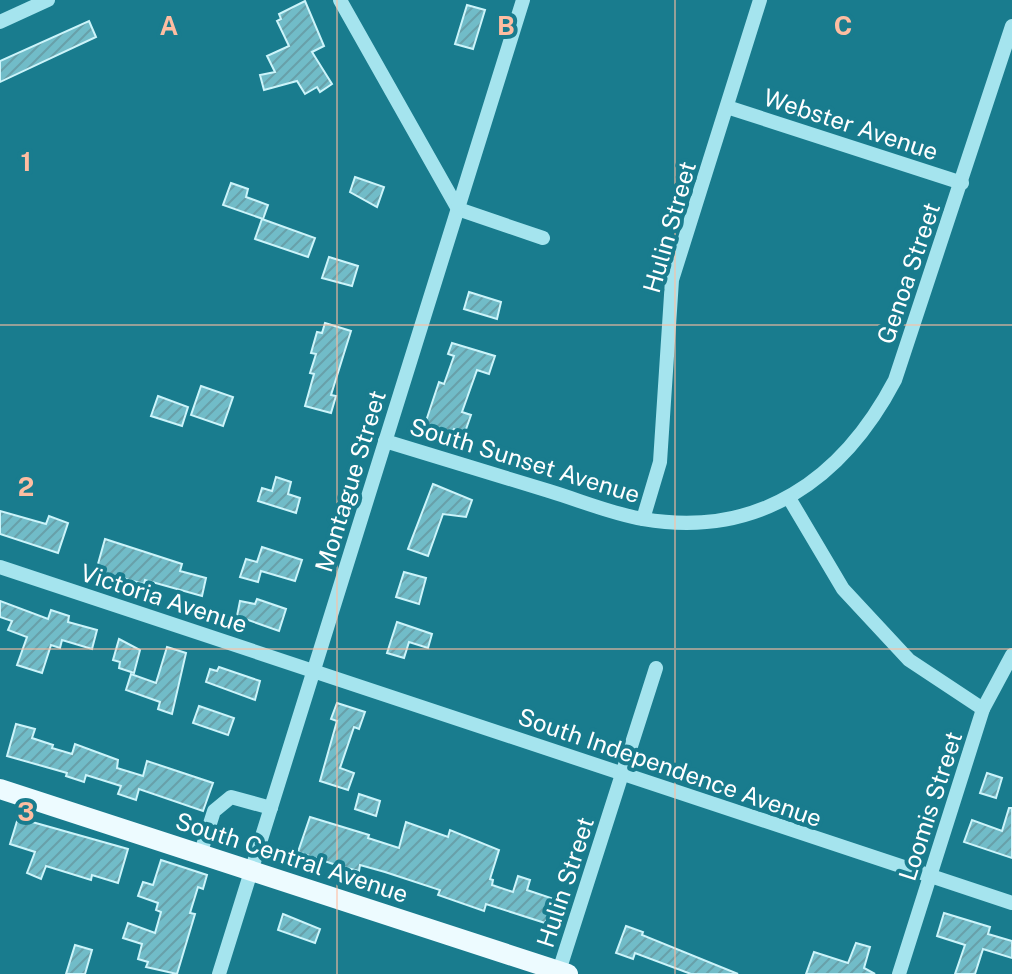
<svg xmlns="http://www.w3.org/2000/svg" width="1012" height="974" font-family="'Public Sans',sans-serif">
<defs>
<pattern id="building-hatch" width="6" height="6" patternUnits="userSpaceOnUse" patternTransform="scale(2)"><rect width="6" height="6" fill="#71bcc8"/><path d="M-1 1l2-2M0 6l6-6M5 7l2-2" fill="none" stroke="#68a0a9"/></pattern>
</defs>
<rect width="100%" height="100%" fill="#197c8e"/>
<!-- building -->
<g fill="url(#building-hatch)" stroke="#ccf4fa" stroke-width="2">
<polygon points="305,1 324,46 312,52 332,84 320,92 317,87 305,94 297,81 264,90 260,75 275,72 267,56 289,46 277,21 281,19 279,14"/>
<polygon points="467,5 485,10 473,49 455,44"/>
<polygon points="89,21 96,37 0,82 0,61"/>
<polygon points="355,177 384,187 377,207 350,192"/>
<polygon points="231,183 248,189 246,197 268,205 263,219 223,205"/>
<polygon points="262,219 315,238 308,257 255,239"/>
<polygon points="329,257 358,266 352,286 322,278"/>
<polygon points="469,292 501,302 497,319 464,309"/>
<polygon points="325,323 351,331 331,395 336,396 331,413 305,406 314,374 310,373 316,354 311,353 317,332 322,333"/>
<polygon points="452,343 495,356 489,374 477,370 462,412 471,415 465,432 454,429 452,433 425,424 439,382 444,384 454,356 448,354"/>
<polygon points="201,386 233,397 223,426 191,415"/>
<polygon points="158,396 188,407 182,426 151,416"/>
<polygon points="276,477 291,482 288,494 300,498 296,513 258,501 262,488 272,491"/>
<polygon points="433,484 472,500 466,517 443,514 428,556 408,549"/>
<polygon points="0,511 46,524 49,516 68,523 58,553 0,534"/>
<polygon points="105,539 182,564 180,571 206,578 202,596 145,580 144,584 96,571"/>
<polygon points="262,547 302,560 295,581 261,571 258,582 240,577 246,559 257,562"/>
<polygon points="404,572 426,578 419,604 396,597"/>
<polygon points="257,599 286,609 279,631 237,616 240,601 255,604"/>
<polygon points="0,601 48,619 51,610 69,616 68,622 97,630 92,649 62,640 60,648 51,645 42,673 17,665 27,637 8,630 12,621 0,617"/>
<polygon points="397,622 432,634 428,648 409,642 404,658 387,653"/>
<polygon points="119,639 140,650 134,673 119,668 120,662 113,660"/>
<polygon points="167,647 186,653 172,714 158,709 160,702 126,690 131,674 156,683"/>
<polygon points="219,667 260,681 255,700 206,682 210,669 217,671"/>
<polygon points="337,703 365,712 359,729 354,727 340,768 354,773 348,790 320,781 337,721 331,719"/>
<polygon points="199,706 234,718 228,735 193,723"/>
<polygon points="16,724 35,729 32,738 53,745 52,748 72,754 75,744 118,760 117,768 143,776 147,761 213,783 203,811 139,789 136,800 118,794 121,786 86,775 84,782 66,776 67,773 7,756"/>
<polygon points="987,773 1002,778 996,798 980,793"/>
<polygon points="359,794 380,801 376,816 355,809"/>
<polygon points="1009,808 1012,808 1012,858 964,842 972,820 1002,831"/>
<polygon points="310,817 369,835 368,838 399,848 406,822 448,837 450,830 499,850 490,879 493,880 492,885 513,892 518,876 530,880 527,890 554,899 545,923 486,904 484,911 438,895 440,890 385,872 360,865 359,871 339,866 298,852"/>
<polygon points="18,818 128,849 118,883 92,875 91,880 46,866 41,879 27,873 35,852 10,844"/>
<polygon points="161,860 207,875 203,889 198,887 190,913 195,914 177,974 146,967 148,962 138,959 142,944 123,938 128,923 155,933 161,912 156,910 158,903 138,896 143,882 153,885"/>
<polygon points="944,913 990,927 988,934 1012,941 1012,958 983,949 975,974 955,974 965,945 937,936"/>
<polygon points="283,914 320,929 315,943 278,930"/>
<polygon points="626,926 643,932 642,935 738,974 691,974 635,953 633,959 616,953"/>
<polygon points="856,943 870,947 864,968 875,974 806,974 814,952 848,963"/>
<polygon points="75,945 92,950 85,974 66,974"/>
</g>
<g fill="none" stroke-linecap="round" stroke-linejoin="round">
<!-- minor -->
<g stroke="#a5e4ee" stroke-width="14">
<polyline points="340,0 458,209"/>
<polyline points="0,22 48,0"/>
<polyline points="727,107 962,183"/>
<polyline points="458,209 543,238"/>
<path d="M385,441C440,458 494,474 549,491C579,500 612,514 643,519C759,539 843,479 895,380L1012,26"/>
<polyline points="789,498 843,589 909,660 983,709"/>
<polyline points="643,519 660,462 672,280 760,0"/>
<polyline points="0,567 1012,903"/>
<polyline points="200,855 214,811 231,797 271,808"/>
<polyline points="559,971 656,668"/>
<polyline points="219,974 523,0"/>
<polyline points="899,974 983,709 1012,655"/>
</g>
<!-- major -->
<polyline stroke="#edfbff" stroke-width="20" points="0,789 568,974"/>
</g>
<!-- grid -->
<path fill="none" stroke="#ffbda1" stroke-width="2" stroke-opacity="0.55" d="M337,0V974M675,0V974M0,325H1012M0,649H1012"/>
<g text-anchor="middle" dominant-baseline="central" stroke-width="8" stroke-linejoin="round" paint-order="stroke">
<!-- street labels -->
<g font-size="24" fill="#fff" stroke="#197c8e">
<text transform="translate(851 124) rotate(18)">Webster Avenue</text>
<text transform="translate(669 227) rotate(-74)">Hulin Street</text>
<text transform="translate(908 273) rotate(-71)">Genoa Street</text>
<text transform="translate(525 460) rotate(17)">South Sunset Avenue</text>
<text transform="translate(350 481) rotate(-73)">Montague Street</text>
<text transform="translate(164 598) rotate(18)">Victoria Avenue</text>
<text transform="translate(670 767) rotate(19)">South Independence Avenue</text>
<text transform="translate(930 806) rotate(-72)">Loomis Street</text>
<text transform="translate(292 857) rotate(18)">South Central Avenue</text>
<text transform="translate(565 882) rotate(-72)">Hulin Street</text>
</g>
</g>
<g font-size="26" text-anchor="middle" font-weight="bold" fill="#ffbda1" stroke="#197c8e" stroke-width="8" stroke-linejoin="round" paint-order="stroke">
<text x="169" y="35">A</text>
<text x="506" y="35">B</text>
<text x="843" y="35">C</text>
<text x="26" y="171">1</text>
<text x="26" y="496">2</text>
<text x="26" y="821">3</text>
</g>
</svg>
